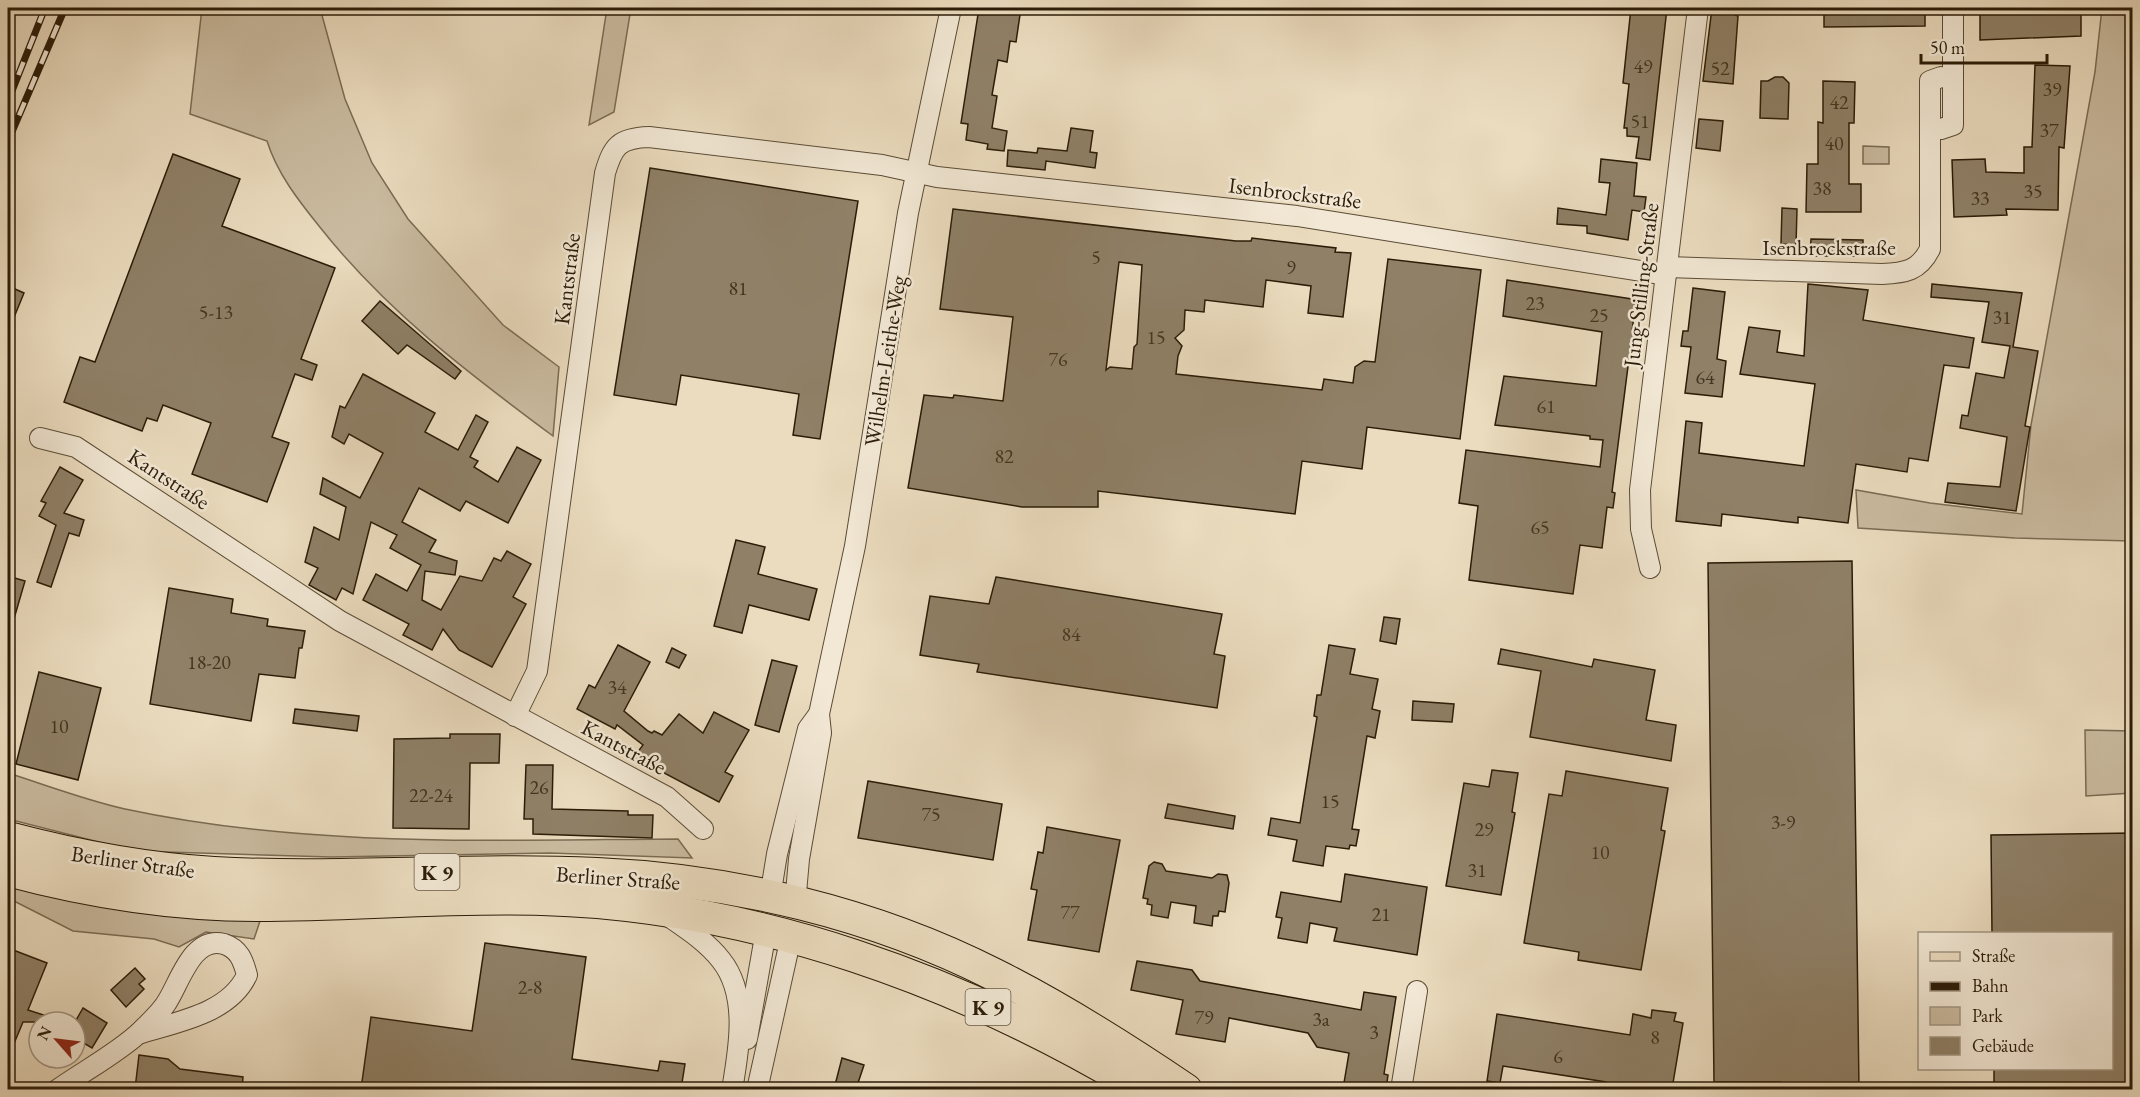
<svg xmlns="http://www.w3.org/2000/svg" width="2140" height="1097" font-family="'EB Garamond',serif">
<rect width="100%" height="100%" fill="#ebdcbf"/>
<filter id="stains"><feTurbulence type="fractalNoise" baseFrequency=".00333" numOctaves="4"/><feColorMatrix values="0 0 0 0 .2 0 0 0 0 .09 0 0 0 0 .02 0 0 0 .5 -.17"/></filter>
<radialGradient id="worn" r=".72"><stop offset=".6" stop-color="#630" stop-opacity="0"/><stop offset="1" stop-color="#630" stop-opacity=".3"/></radialGradient>
<!-- green -->
<g fill="#cabba0" stroke="#7a6c54" stroke-width="1.5">
<path d="M202,8H320L345,99L372,163L408,219L503,325L559,367L553,436C468,373 385,310 319,226C298,200 277,173 267,141L190,114Z"/>
<polygon points="607,8 631,8 614,112 589,125"/>
<polygon points="2102,8 2132,8 2132,541 2015,538 1858,528 1856,490 1930,503 2022,514 2031,425 2095,72"/>
<polygon points="1863,146 1889,147 1889,164 1863,164"/>
<polygon points="2085,730 2132,731 2132,793 2086,796"/>
<path d="M8,773C46,785 85,800 125,809C307,848 493,840 678,839L692,858L550,853L331,857L134,851L8,819Z"/>
<polygon points="8,883 260,921 254,939 206,932 179,947 154,939 73,931 8,898"/>
</g>
<g fill="none" stroke-linecap="round" stroke-linejoin="round">
<!-- stream -->
<polyline stroke="#776851" stroke-width="5" points="2132,122 2132,140"/>
</g>
<!-- building -->
<g fill="#8f8067" stroke="#2b1c08" stroke-width="1.5" fill-rule="evenodd">
<polygon points="979,8 1021,8 1016,42 1010,41 1007,62 998,60 992,95 997,96 992,128 1007,131 1004,151 987,149 988,144 966,140 968,124 961,123"/>
<polygon points="1631,8 1667,8 1650,160 1636,158 1639,137 1627,136 1627,128 1624,128 1629,84 1623,83"/>
<polygon points="1712,8 1736,8 1735,15 1738,16 1733,84 1703,81"/>
<polygon points="1824,8 1925,8 1925,26 1824,27"/>
<polygon points="1980,8 2081,8 2081,36 1980,40"/>
<polygon points="2035,65 2070,66 2064,148 2059,147 2058,210 2006,209 2007,215 1954,217 1952,160 1985,159 1986,172 2024,173 2024,147 2032,147"/>
<polygon points="1775,77 1783,77 1789,83 1788,119 1760,118 1761,81 1768,81"/>
<polygon points="1823,81 1855,82 1854,123 1849,123 1849,184 1861,184 1861,212 1806,212 1807,164 1818,164 1818,122 1823,123"/>
<polygon points="1699,119 1723,121 1720,151 1696,148"/>
<polygon points="1071,128 1093,131 1090,152 1097,153 1095,168 1046,161 1045,170 1007,166 1008,150 1037,153 1038,148 1067,151"/>
<polygon points="173,154 240,179 222,226 335,268 301,359 317,365 312,380 295,374 272,437 289,443 267,502 192,474 211,423 163,405 157,421 147,418 142,431 64,402 80,357 95,362"/>
<polygon points="1601,159 1637,163 1634,196 1646,197 1644,212 1632,210 1628,240 1587,233 1587,226 1557,224 1558,208 1606,215 1610,183 1599,182"/>
<polygon points="650,168 858,201 820,439 793,435 799,394 681,375 676,405 614,395"/>
<polygon points="1782,208 1797,209 1796,245 1781,244"/>
<path d="M953,209L1236,241H1251L1252,238L1336,248L1335,252L1351,253L1343,317L1308,313L1311,286L1266,280L1263,307L1205,300L1204,312L1185,310L1184,330L1175,338L1182,346L1178,356L1176,374L1322,390L1324,379L1353,383L1355,367L1364,361L1375,362L1388,259L1481,270L1460,439L1367,427L1362,469L1302,461L1295,514L1098,491V507H1022L908,488L924,395L953,398L954,395L1003,401L1013,317L940,309ZM1119,262L1142,265L1137,344L1134,347L1132,369L1110,367L1106,370Z"/>
<polygon points="1811,239 1863,240 1863,256 1810,256"/>
<polygon points="1507,280 1632,299 1635,304 1632,333 1636,340 1631,343 1612,492 1615,493 1613,508 1607,507 1602,548 1580,545 1573,594 1469,580 1478,506 1459,503 1466,450 1600,467 1603,440 1590,439 1590,436 1495,425 1504,376 1596,386 1602,332 1503,316"/>
<polygon points="1808,284 1868,290 1863,320 1974,338 1969,368 1944,365 1928,461 1909,458 1907,472 1856,464 1848,523 1798,517 1798,523 1722,514 1721,526 1676,521 1686,421 1702,423 1699,453 1804,466 1815,384 1740,374 1749,327 1780,331 1777,352 1804,356"/>
<polygon points="1932,284 2022,293 2013,347 2038,351 2025,426 2030,427 2016,511 1945,502 1948,483 2000,487 2007,437 1960,428 1962,415 1968,416 1976,373 2004,378 2010,346 1982,342 1989,302 1931,297"/>
<polygon points="8,286 24,293 8,332"/>
<polygon points="1693,288 1725,292 1717,359 1726,361 1722,397 1685,393 1691,347 1681,346 1683,331 1688,331"/>
<polygon points="380,301 461,371 455,379 407,345 398,354 362,321"/>
<polygon points="363,374 435,413 425,432 458,450 476,415 488,422 470,457 478,461 474,467 498,482 517,447 541,460 508,523 466,501 460,511 419,488 402,522 436,540 429,552 457,561 455,575 425,571 422,600 441,610 460,576 482,581 494,558 501,561 507,551 531,564 513,597 526,604 492,667 459,650 443,629 432,650 403,635 409,624 363,600 376,574 407,591 421,565 390,548 397,535 371,522 353,594 342,588 336,600 309,585 318,568 305,562 314,527 339,540 346,507 320,494 323,478 360,498 383,453 349,434 344,444 332,437 340,406 345,408"/>
<polygon points="60,467 83,480 64,513 84,520 79,536 69,533 51,587 37,582 56,525 39,516 46,503 41,501"/>
<polygon points="736,540 765,547 758,574 817,589 809,620 749,605 742,633 714,626"/>
<polygon points="1852,561 1859,1089 1780,1089 1780,1082 1714,1082 1708,563"/>
<polygon points="8,576 25,581 11,629 8,628"/>
<polygon points="996,577 1222,614 1214,654 1225,656 1217,708 977,672 979,664 920,655 930,596 989,604"/>
<polygon points="169,588 233,599 231,613 268,619 267,626 305,631 302,648 299,648 295,678 259,674 251,721 150,704"/>
<polygon points="1384,617 1400,619 1396,644 1380,641"/>
<polygon points="618,645 650,662 624,711 648,731 652,733 654,731 662,735 679,714 703,733 714,712 749,730 725,772 733,776 719,802 634,757 643,745 617,725 615,729 577,709 589,685 595,688"/>
<polygon points="1329,645 1355,649 1350,674 1378,679 1372,709 1380,711 1375,738 1367,736 1352,829 1359,830 1356,846 1350,845 1349,849 1326,846 1323,866 1293,861 1297,840 1268,835 1271,818 1300,823 1317,717 1314,716 1317,695 1321,695"/>
<polygon points="672,648 686,655 679,668 666,662"/>
<polygon points="1501,649 1592,667 1594,659 1655,670 1646,720 1676,725 1671,761 1530,737 1541,671 1498,664"/>
<polygon points="772,660 797,666 779,732 755,725"/>
<polygon points="39,672 101,688 78,780 16,764"/>
<polygon points="1413,701 1454,704 1452,722 1412,720"/>
<polygon points="295,709 359,716 357,731 293,723"/>
<polygon points="450,734 500,734 499,763 470,763 469,829 393,828 394,739 450,738"/>
<polygon points="526,765 553,765 552,809 628,811 628,815 653,815 652,838 533,834 533,819 524,819"/>
<polygon points="1492,770 1518,773 1512,812 1515,813 1501,895 1446,886 1464,783 1489,787"/>
<polygon points="1566,771 1668,788 1661,830 1665,831 1641,970 1578,960 1579,952 1524,943 1549,794 1562,796"/>
<polygon points="868,781 1002,804 993,860 858,838"/>
<polygon points="1168,804 1235,816 1233,829 1165,818"/>
<polygon points="1047,827 1120,840 1099,952 1028,940 1037,890 1031,889 1038,852 1043,853"/>
<polygon points="2133,833 2133,1089 1994,1089 1994,1068 2112,1068 2112,933 1992,933 1991,835"/>
<polygon points="1154,862 1162,864 1166,871 1212,878 1218,874 1227,875 1229,883 1225,912 1219,911 1218,916 1213,916 1212,926 1194,923 1196,906 1171,902 1168,918 1151,915 1152,905 1147,904 1148,899 1143,898 1149,866"/>
<polygon points="1345,874 1427,887 1417,955 1334,941 1337,928 1310,923 1307,943 1278,938 1282,918 1276,917 1281,892 1341,902"/>
<polygon points="485,943 586,957 572,1059 658,1071 660,1061 685,1064 681,1089 361,1089 371,1017 472,1031"/>
<polygon points="8,948 47,963 28,1010 56,1019 56,1022 23,1022 8,1058"/>
<polygon points="1137,961 1192,970 1200,981 1361,1010 1364,992 1396,997 1384,1074 1388,1075 1386,1089 1343,1089 1349,1053 1317,1047 1308,1033 1229,1018 1225,1042 1176,1034 1183,1000 1131,990"/>
<polygon points="135,968 145,979 139,984 144,989 126,1007 111,990"/>
<polygon points="83,1008 107,1023 92,1048 75,1038 75,1022"/>
<polygon points="1652,1010 1676,1013 1674,1021 1683,1023 1672,1089 1605,1089 1606,1082 1503,1066 1500,1083 1487,1081 1497,1014 1630,1035 1633,1014 1651,1018"/>
<polygon points="139,1055 168,1059 180,1069 243,1077 242,1089 135,1089"/>
<polygon points="842,1058 864,1065 856,1089 834,1089"/>
</g>
<g fill="none" stroke-linecap="round" stroke-linejoin="round">
<!-- street casing -->
<g stroke="#5b4c36" stroke-width="22">
<g id="street">
<polyline points="1930,129 1941,129 1953,125 1953,8"/>
<path d="M1667,267L1882,274C1905,273 1919,271 1930,249V81L1941,77L1953,79"/>
<polyline points="40,438 76,447 340,621 667,797 703,829"/>
<polyline points="1650,568 1641,529 1640,490 1698,8"/>
<path d="M515,716L537,671L605,173C613,146 619,138 649,137L882,165L937,177L1297,216L1666,275"/>
<polyline points="770,897 777,854 808,729 819,714"/>
<polyline points="795,904 799,859 821,733 819,714 855,546 908,213 951,8"/>
<path d="M668,916C687,929 707,942 721,960C749,995 739,1049 732,1090"/>
<polyline points="747,1039 766,931"/>
<path d="M57,1090C82,1072 118,1053 140,1032C148,1024 158,1015 165,1005C179,986 191,935 224,944C239,949 243,960 247,975C229,1014 176,1022 138,1034"/>
<polyline points="757,1090 791,937"/>
<polyline points="1401,1090 1417,991"/>
</g>
</g>
<!-- primary casing -->
<g stroke="#2b1c08" stroke-width="34">
<g id="primary">
<path d="M8,838C76,856 144,869 214,873C341,880 469,868 597,874C733,880 873,913 995,975C1061,1008 1124,1048 1186,1090"/>
<path d="M8,870C90,892 173,905 258,905C353,905 447,896 542,899C755,905 962,981 1143,1090"/>
</g>
</g>
<!-- street -->
<use href="#street" stroke="#f2e8d5" stroke-width="20"/>
<!-- primary -->
<use href="#primary" stroke="#ebdcbf" stroke-width="32"/>
<!-- rail casing -->
<g stroke="#2b1c08" stroke-width="7">
<g id="rail">
<polyline points="8,101 45,8"/>
<polyline points="8,141 65,8"/>
</g>
</g>
<!-- rail -->
<use href="#rail" stroke="#f2e8d5" stroke-width="4.5" stroke-dasharray="14" stroke-linecap="butt"/>
</g>
<g text-anchor="middle" dominant-baseline="central" stroke-width="5" stroke-linejoin="round" paint-order="stroke">
<!-- number labels -->
<g font-size="20" fill="#443520">
<text x="1643" y="66">49</text>
<text x="1720" y="68">52</text>
<text x="2052" y="89">39</text>
<text x="1839" y="102">42</text>
<text x="1640" y="121">51</text>
<text x="2049" y="130">37</text>
<text x="1834" y="143">40</text>
<text x="1822" y="188">38</text>
<text x="2033" y="191">35</text>
<text x="1980" y="198">33</text>
<text x="1096" y="257">5</text>
<text x="1291" y="267">9</text>
<text x="738" y="288">81</text>
<text x="1535" y="303">23</text>
<text x="216" y="312">5-13</text>
<text x="1599" y="315">25</text>
<text x="2002" y="317">31</text>
<text x="1156" y="337">15</text>
<text x="1058" y="359">76</text>
<text x="1705" y="377">64</text>
<text x="1546" y="406">61</text>
<text x="1004" y="456">82</text>
<text x="1540" y="527">65</text>
<text x="1071" y="634">84</text>
<text x="209" y="662">18-20</text>
<text x="617" y="687">34</text>
<text x="59" y="726">10</text>
<text x="539" y="787">26</text>
<text x="431" y="795">22-24</text>
<text x="1330" y="801">15</text>
<text x="931" y="814">75</text>
<text x="1783" y="822">3-9</text>
<text x="1484" y="829">29</text>
<text x="1600" y="852">10</text>
<text x="1477" y="870">31</text>
<text x="1070" y="912">77</text>
<text x="1381" y="914">21</text>
<text x="530" y="987">2-8</text>
<text x="1204" y="1017">79</text>
<text x="1321" y="1019">3a</text>
<text x="1374" y="1032">3</text>
<text x="1655" y="1037">8</text>
<text x="1558" y="1056">6</text>
</g>
<!-- shield labels -->
<g fill="#f2e8d5" stroke="#675946" stroke-width="1.5">
<rect x="414.5" y="854" width="45" height="36" rx="4.5"/>
<rect x="965.5" y="989" width="45" height="36" rx="4.5"/>
</g>
<g font-size="21" font-weight="bold" fill="#2b1c08">
<text x="437" y="872">K 9</text>
<text x="988" y="1007">K 9</text>
</g>
<!-- street labels -->
<g font-size="22" fill="#2b1c08" stroke="#f2e8d5">
<text transform="translate(1295 193) rotate(7)">Isenbrockstraße</text>
<text x="1829" y="247">Isenbrockstraße</text>
<text transform="translate(567 279) rotate(-83)">Kantstraße</text>
<text transform="translate(1641 285) rotate(-83)">Jung-Stilling-Straße</text>
<text transform="translate(885 361) rotate(-81)">Wilhelm-Leithe-Weg</text>
<text transform="translate(169 479) rotate(33)">Kantstraße</text>
<text transform="translate(624 747) rotate(28)">Kantstraße</text>
<text transform="translate(133 862) rotate(8)">Berliner Straße</text>
<text transform="translate(618 878) rotate(4)">Berliner Straße</text>
</g>
</g>
<!-- margin -->
<rect width="2140" height="1097" fill="none" stroke="#ebdcbf" stroke-width="30"/>
<rect x="9" y="9" width="2122" height="1079" fill="none" stroke="#2b1c08" stroke-width="3"/>
<rect x="15" y="15" width="2110" height="1067" fill="none" stroke="#2b1c08" stroke-width="1.5"/>
<!-- legend -->
<rect x="1918" y="932" width="195" height="138" fill="#f2e8d5" stroke="#a29683" stroke-width="1.5"/>
<rect x="1930" y="952" width="30" height="9" fill="#ebdcbf" stroke="#a29683" stroke-width="1.5"/>
<text x="1972" y="962" font-size="18" fill="#2b1c08">Straße</text>
<rect x="1930" y="982" width="30" height="9" fill="#2b1c08" stroke="#a29683" stroke-width="1.5"/>
<text x="1972" y="992" font-size="18" fill="#2b1c08">Bahn</text>
<rect x="1930" y="1007" width="30" height="18" fill="#cabba0" stroke="#a29683" stroke-width="1.5"/>
<text x="1972" y="1022" font-size="18" fill="#2b1c08">Park</text>
<rect x="1930" y="1037" width="30" height="18" fill="#8f8067" stroke="#a29683" stroke-width="1.5"/>
<text x="1972" y="1052" font-size="18" fill="#2b1c08">Gebäude</text>
<!-- north arrow -->
<g transform="translate(57 1040) rotate(298)"><circle r="28" fill="#f2e8d5" stroke="#a29683" stroke-width="1.5"/>
<path d="M0-4.5L10 22L0 15L-10 22Z" fill="#8f2418"/>
<text y="-9" font-size="16" font-weight="bold" text-anchor="middle" fill="#2b1c08">N</text>
</g>
<!-- scale -->
<path d="M1921 54v9h126v-9" fill="none" stroke="#2b1c08" stroke-width="3"/>
<text x="1930" y="54" font-size="18" fill="#2b1c08" stroke="#f2e8d5" stroke-width="4.5" paint-order="stroke">50 m</text>
<rect width="100%" height="100%" filter="url(#stains)"/>
<rect width="100%" height="100%" fill="url(#worn)"/>
</svg>
